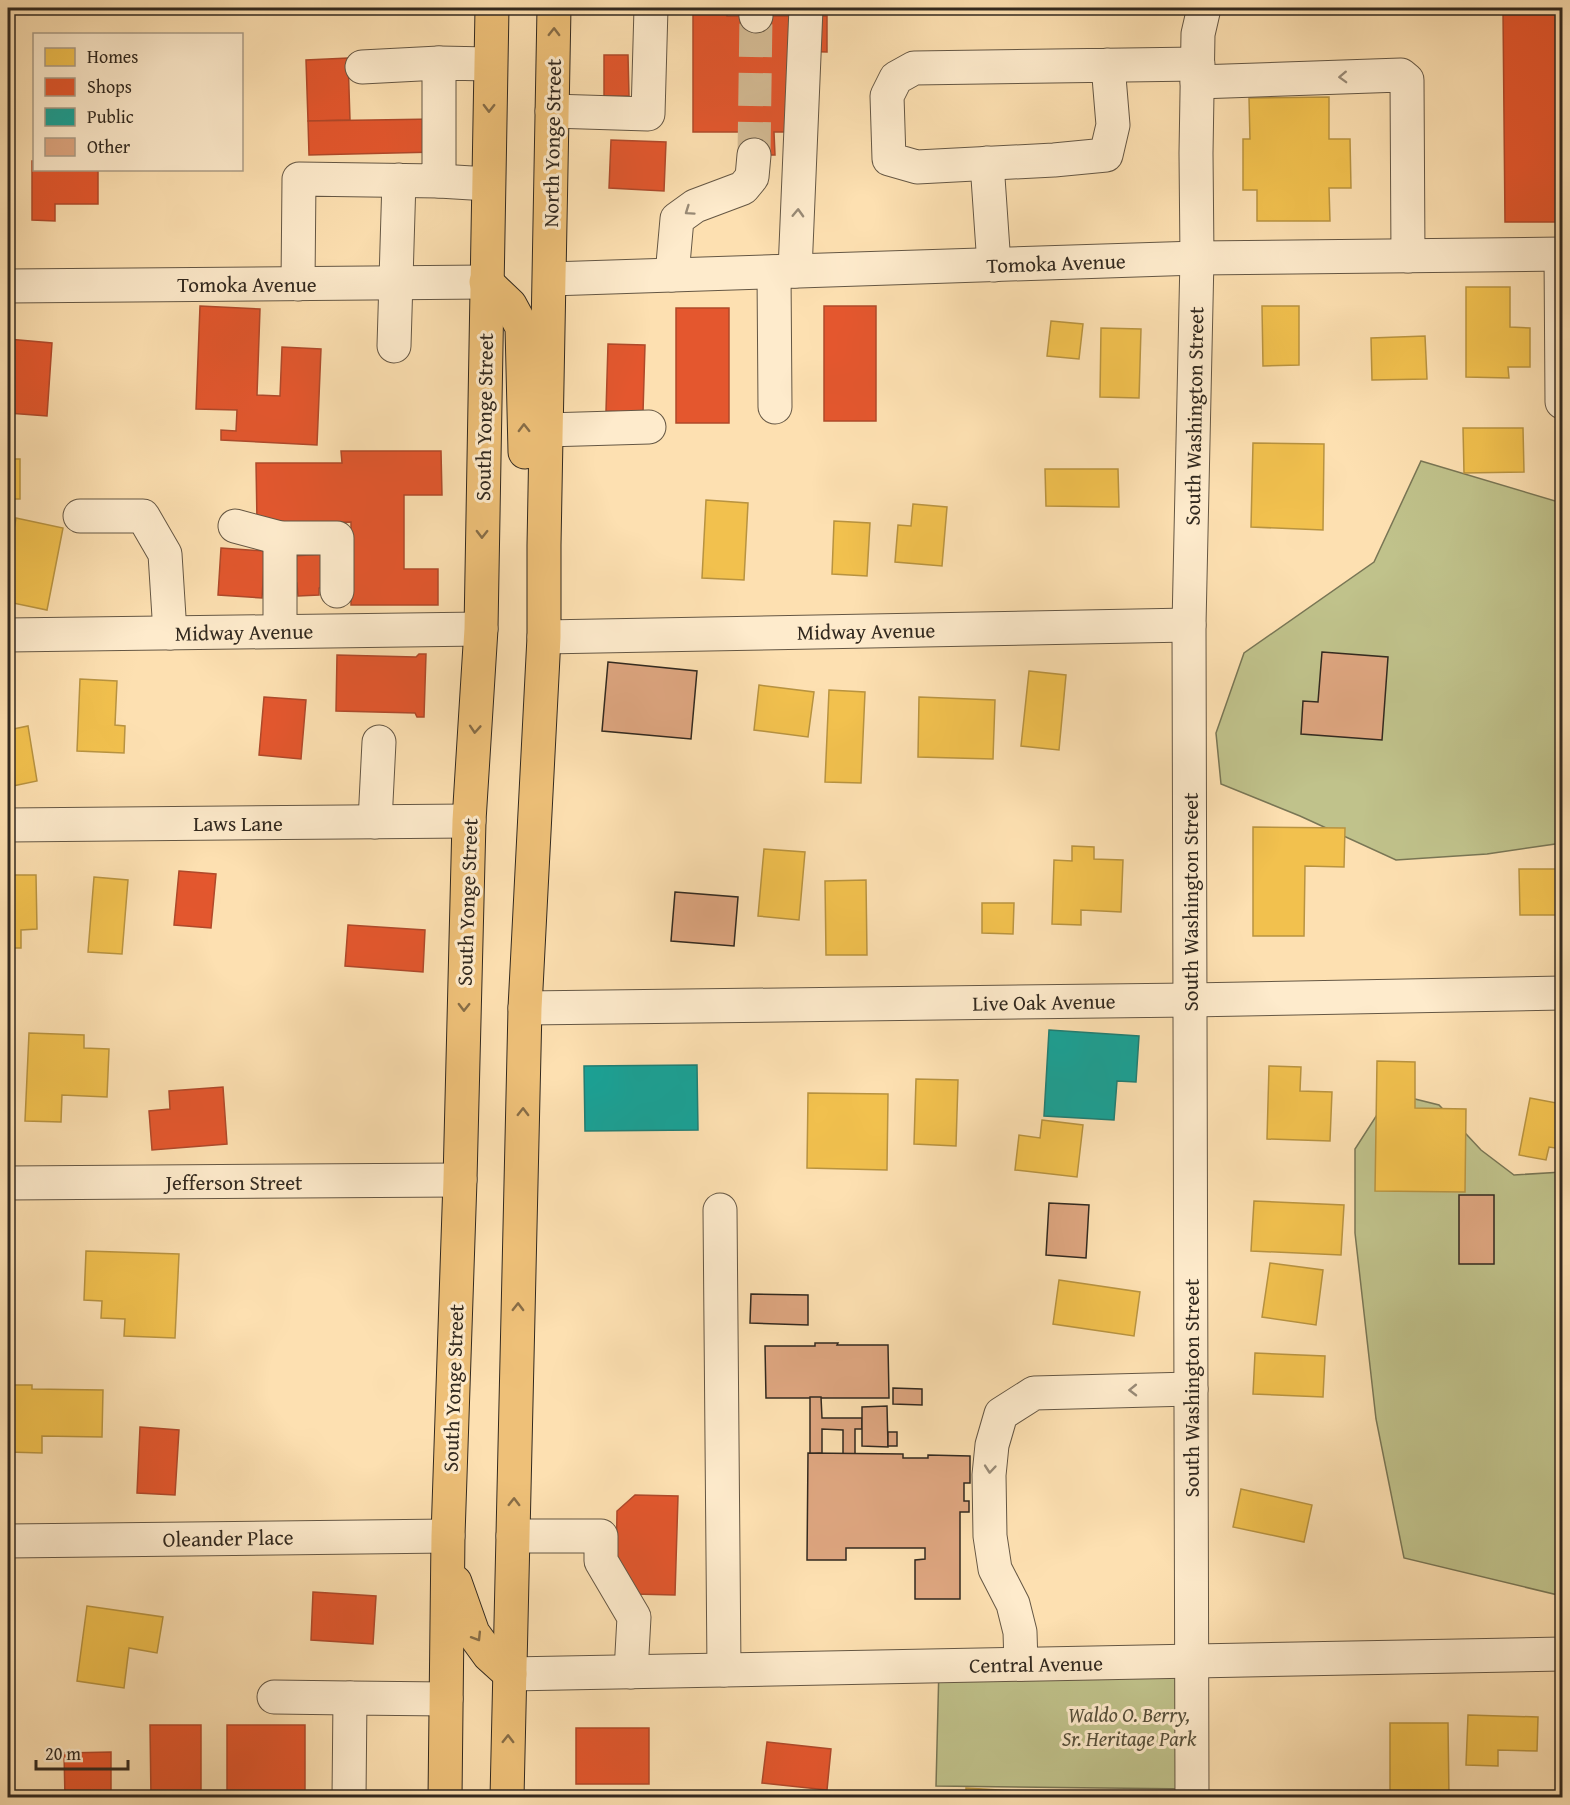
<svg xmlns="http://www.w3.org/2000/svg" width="1570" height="1805" font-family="'Gentium Book Plus',serif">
<rect width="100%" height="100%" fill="#fde0b1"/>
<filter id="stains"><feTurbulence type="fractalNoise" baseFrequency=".00333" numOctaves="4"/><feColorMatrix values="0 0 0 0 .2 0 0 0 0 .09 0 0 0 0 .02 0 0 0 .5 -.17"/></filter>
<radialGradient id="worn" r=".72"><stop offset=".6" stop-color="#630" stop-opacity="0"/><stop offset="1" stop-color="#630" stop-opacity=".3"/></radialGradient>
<!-- green -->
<g fill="#c0c28b" stroke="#797655" stroke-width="1.5">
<polygon points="1421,461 1562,503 1562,843 1487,854 1396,860 1300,816 1221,784 1216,733 1244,653 1374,562"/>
<polygon points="1391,1093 1439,1105 1481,1150 1514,1175 1562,1172 1562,1596 1404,1558 1376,1419 1355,1233 1355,1149"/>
<polygon points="1192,1661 1192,1789 936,1786 939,1666"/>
</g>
<!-- homes -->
<g fill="#f2c14e" stroke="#b89340" stroke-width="1.5">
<polygon points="1329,97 1329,139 1350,139 1351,188 1329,188 1330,221 1257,221 1257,190 1243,190 1243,139 1250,139 1249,98"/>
<polygon points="1466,287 1510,287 1510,327 1530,328 1530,367 1508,367 1509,378 1466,377"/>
<polygon points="1262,306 1299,306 1299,365 1263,366"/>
<polygon points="1051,321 1083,324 1079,359 1047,356"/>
<polygon points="1101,328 1141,329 1139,398 1100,397"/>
<polygon points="1425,336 1427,379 1372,380 1371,338"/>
<polygon points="1463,428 1523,428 1524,472 1464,473"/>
<polygon points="1253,443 1324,444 1323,530 1251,527"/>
<rect x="8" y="459" width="12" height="40"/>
<polygon points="1045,469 1118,469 1119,507 1046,506"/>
<polygon points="706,500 748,503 744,580 702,578"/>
<polygon points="913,504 947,507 942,566 895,562 898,525 911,526"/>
<polygon points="16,518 63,528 47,610 8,602 8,561"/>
<polygon points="834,521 870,523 867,576 832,574"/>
<polygon points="1029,671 1066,675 1059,750 1021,746"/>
<polygon points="80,679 117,681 115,725 125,726 124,753 77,751"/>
<polygon points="759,685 814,692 808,737 754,730"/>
<polygon points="829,690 865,692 861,783 825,782"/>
<polygon points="919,697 995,700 993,759 918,757"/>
<polygon points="28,726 37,781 8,787 8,730"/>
<polygon points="1253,827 1345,828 1344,867 1305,866 1304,936 1253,936"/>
<polygon points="1072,846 1094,847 1094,859 1123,860 1121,912 1081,910 1081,925 1052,924 1054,860 1072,861"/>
<polygon points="764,849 805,852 799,920 758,916"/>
<polygon points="1519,869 1562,869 1562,915 1520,915"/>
<polygon points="8,875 36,875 37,929 21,930 21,948 8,948"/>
<polygon points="94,877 128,880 122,954 88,952"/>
<polygon points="866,880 867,955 826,955 825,881"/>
<polygon points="982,903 1014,903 1013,934 982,933"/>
<polygon points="29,1033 84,1035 84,1048 109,1049 107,1097 62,1095 61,1122 25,1121"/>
<polygon points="1377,1061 1415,1062 1415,1108 1466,1109 1465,1192 1375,1191"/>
<polygon points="1269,1066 1301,1067 1300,1091 1332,1092 1330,1141 1267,1139"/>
<polygon points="916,1079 958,1080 956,1146 914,1144"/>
<polygon points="808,1093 888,1094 887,1170 807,1168"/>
<polygon points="1530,1098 1562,1104 1562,1149 1549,1147 1546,1160 1519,1155"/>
<polygon points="1042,1120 1083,1125 1077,1177 1015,1170 1019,1135 1040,1138"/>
<polygon points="1254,1201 1344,1205 1341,1255 1251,1251"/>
<polygon points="86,1251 179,1254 175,1338 124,1336 125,1319 101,1318 102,1301 84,1300"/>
<polygon points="1270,1263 1323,1270 1316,1325 1262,1317"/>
<polygon points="1059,1280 1140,1292 1134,1336 1053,1324"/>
<polygon points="1255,1353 1325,1356 1323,1397 1253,1394"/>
<polygon points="8,1385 32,1385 32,1389 103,1390 102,1437 42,1436 42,1453 8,1452"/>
<polygon points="1241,1489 1312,1505 1304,1542 1233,1527"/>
<polygon points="87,1606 163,1617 157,1653 129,1648 124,1688 77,1681"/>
<polygon points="1468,1715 1538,1717 1537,1751 1498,1750 1498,1766 1466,1765"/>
<polygon points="1390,1723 1448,1723 1449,1798 1390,1798"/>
<polygon points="966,1788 1015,1791 1014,1798 966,1798"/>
</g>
<!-- shops -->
<g fill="#e4572e" stroke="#af492a" stroke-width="1.5">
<polygon points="693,8 727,8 727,16 827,16 827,52 792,51 792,132 774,132 775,155 739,155 739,132 693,132"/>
<polygon points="1560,10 1562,222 1505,222 1503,11"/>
<polygon points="604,55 628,55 629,96 604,96"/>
<polygon points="348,58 350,120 308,121 306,60"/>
<polygon points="435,119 436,152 309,155 308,121"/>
<polygon points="611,140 666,142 664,191 609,188"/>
<polygon points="32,161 34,161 34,170 98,170 98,204 55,204 55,221 32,220"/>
<rect x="8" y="172" width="6" height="66"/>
<polygon points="200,306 260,309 257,395 280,396 282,347 321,349 317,445 221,440 221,430 236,431 237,410 196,409"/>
<rect x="824" y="306" width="52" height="115"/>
<rect x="676" y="308" width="53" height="115"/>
<polygon points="8,339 52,343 47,416 8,413"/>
<polygon points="608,344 645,345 643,413 606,411"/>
<polygon points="341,451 441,451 442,495 404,495 404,569 438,569 438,605 351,605 351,522 257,523 256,463 342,463"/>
<polygon points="221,548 265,551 262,598 218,595"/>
<polygon points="322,554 324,587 319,588 319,595 298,596 297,583 290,584 295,556"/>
<polygon points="419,654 426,654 424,717 417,717 415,713 336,711 337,655 416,657"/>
<polygon points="264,697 306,700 301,759 259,755"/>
<polygon points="179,871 216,874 211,928 174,925"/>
<polygon points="348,925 425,930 423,972 345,966"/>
<polygon points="223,1087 227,1144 152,1150 149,1111 170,1109 169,1091"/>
<polygon points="140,1427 179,1430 175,1495 137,1493"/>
<polygon points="635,1495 678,1496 675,1595 633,1594 616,1575 617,1511"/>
<polygon points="313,1592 376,1596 373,1644 311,1640"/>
<polygon points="150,1725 201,1725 201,1798 151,1798"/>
<rect x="227" y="1725" width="78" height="73"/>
<rect x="576" y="1728" width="73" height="56"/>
<polygon points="767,1742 831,1749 827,1790 762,1783"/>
<polygon points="111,1752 111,1798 65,1798 64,1753"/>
</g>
<!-- public -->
<g fill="#17a398" stroke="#1f7e74" stroke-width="1.5">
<polygon points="1049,1030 1139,1036 1136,1082 1117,1081 1114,1120 1044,1116"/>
<polygon points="697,1065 698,1130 585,1131 584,1066"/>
</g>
<!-- building -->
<g fill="#dea680" stroke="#32291f" stroke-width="1.5">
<polygon points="1322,652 1388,657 1382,740 1301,734 1303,701 1318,702"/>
<polygon points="608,662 697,671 691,739 602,731"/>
<polygon points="675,892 738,897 734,946 671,941"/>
<rect x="1459" y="1195" width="35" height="69"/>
<polygon points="1049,1203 1089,1205 1086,1258 1046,1255"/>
<polygon points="751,1294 808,1295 808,1325 750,1323"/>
<polygon points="815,1343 838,1343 837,1345 888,1345 889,1398 766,1398 765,1346 815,1346"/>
<polygon points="893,1388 922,1389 922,1405 893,1404"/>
<polygon points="810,1397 821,1397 822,1418 862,1418 862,1429 855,1429 855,1454 843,1454 843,1430 822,1429 822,1453 810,1454"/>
<polygon points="887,1406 888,1447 862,1446 862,1407"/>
<rect x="888" y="1432" width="9" height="14"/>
<polygon points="808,1453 903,1454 903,1458 928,1458 928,1455 970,1456 970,1483 964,1483 964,1501 969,1501 969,1512 960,1512 960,1599 915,1599 915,1560 925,1559 925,1548 846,1548 846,1560 807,1560"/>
</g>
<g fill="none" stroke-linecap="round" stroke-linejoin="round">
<!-- minor-tunnel -->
<polyline stroke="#d4bb94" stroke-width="33" stroke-dasharray="33 16" stroke-linecap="butt" points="754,155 756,16"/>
<!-- minor casing -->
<g stroke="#655744" stroke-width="35">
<g id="minor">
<polyline points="755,8 756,16"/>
<polyline points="1108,65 1113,125 1106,155 1054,160 917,167 889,159 887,96 896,78 914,68 1198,64"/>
<polyline points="362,67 439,63"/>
<polyline points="1197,82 1401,75 1407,80 1408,256"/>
<polyline points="552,111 648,114 651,8"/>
<polyline points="987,163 994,265"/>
<polyline points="439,181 488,184"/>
<polyline points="1561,254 1562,402"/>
<polyline points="795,271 806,8"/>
<polyline points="774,272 775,407"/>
<polyline points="672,275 677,219 695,206 743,188 752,177 754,155"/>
<polyline points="550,279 1197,258 1562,254"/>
<polyline points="298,284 299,179 439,181 439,63 490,64"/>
<polyline points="8,286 486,282"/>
<polyline points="394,346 399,180"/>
<polyline points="546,430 649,427"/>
<polyline points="80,516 143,516 165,554 170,633"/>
<polyline points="235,526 280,538 337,538 337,591"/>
<polyline points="280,538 280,631"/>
<polyline points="8,635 481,629"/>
<polyline points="544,637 1189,625"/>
<polyline points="375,822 379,742"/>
<polyline points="8,825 469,821"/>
<polyline points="525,1008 1190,1000 1562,993"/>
<polyline points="8,1183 460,1180"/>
<polyline points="720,1210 724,1670"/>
<polyline points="513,1536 601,1536 601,1561 634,1617 631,1672"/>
<polyline points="8,1541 448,1536"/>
<polyline points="1021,1664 1020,1632 1013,1604 995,1569 990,1536 989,1475 992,1445 1001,1414 1034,1393 1191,1389"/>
<polyline points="510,1674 1562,1654"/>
<polyline points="274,1697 350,1698"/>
<polyline points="349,1798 350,1698 446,1699"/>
<polyline points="1192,1798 1189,625 1197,258 1196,153 1198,34 1204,8"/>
</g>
</g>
<!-- major casing -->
<g stroke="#32291f" stroke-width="35">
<g id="major">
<polyline points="486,282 510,305 522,327 525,452"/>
<polyline points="455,1582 473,1633 489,1655 510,1674"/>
<polyline points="445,1798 448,1536 460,1180 469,821 481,629 492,8"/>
<polyline points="507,1798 525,1008 544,637 544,545 554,8"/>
</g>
</g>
<!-- minor -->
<use href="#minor" stroke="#feebcc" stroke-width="33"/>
<!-- major -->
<use href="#major" stroke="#eec078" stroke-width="33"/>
</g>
<!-- one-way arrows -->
<defs><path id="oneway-chevron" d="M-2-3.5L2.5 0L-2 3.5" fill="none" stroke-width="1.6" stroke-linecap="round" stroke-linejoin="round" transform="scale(1.5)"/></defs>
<g stroke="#876d47">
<use href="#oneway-chevron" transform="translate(554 32) rotate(-89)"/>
<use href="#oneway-chevron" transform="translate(489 108) rotate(91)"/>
<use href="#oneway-chevron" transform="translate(524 428) rotate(-91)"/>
<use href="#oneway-chevron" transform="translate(482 534) rotate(91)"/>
<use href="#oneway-chevron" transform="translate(475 729) rotate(94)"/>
<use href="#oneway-chevron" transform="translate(464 1007) rotate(91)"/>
<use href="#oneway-chevron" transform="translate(523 1112) rotate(-89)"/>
<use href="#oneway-chevron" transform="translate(518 1307) rotate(-89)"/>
<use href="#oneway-chevron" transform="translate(514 1502) rotate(-89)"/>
<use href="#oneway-chevron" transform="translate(477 1637) rotate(58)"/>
<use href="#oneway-chevron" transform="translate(508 1739) rotate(-89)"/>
</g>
<g stroke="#988a76">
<use href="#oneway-chevron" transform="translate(1343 77) rotate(178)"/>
<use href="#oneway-chevron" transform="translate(689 211) rotate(145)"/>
<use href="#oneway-chevron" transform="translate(798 213) rotate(-88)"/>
<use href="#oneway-chevron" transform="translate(1133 1390) rotate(179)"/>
<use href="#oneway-chevron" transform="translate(990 1469) rotate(95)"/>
</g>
<g text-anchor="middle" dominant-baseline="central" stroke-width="6" stroke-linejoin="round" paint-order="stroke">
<!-- street labels -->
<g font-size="21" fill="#32291f" stroke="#feebcc">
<text transform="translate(552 143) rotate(-89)">North Yonge Street</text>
<text transform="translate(1056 263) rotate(-2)">Tomoka Avenue</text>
<text x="247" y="284">Tomoka Avenue</text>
<text transform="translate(1194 416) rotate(-89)">South Washington Street</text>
<text transform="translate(484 417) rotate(-89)">South Yonge Street</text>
<text transform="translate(866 631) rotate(-1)">Midway Avenue</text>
<text transform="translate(244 632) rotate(-1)">Midway Avenue</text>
<text x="238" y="823">Laws Lane</text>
<text transform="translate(467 902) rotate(-88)">South Yonge Street</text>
<text transform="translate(1190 902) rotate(-90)">South Washington Street</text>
<text transform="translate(1044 1002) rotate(-1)">Live Oak Avenue</text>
<text x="234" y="1182">Jefferson Street</text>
<text transform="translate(453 1388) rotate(-88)">South Yonge Street</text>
<text transform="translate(1191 1388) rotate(-90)">South Washington Street</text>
<text transform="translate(228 1538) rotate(-1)">Oleander Place</text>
<text transform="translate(1036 1664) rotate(-1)">Central Avenue</text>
</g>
<!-- park labels -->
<g font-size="21" font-style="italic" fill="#564f3a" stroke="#feebcc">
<text x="1129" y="1714">Waldo O. Berry,<tspan x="1129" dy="24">Sr. Heritage Park</tspan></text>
</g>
</g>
<!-- margin -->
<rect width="1570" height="1805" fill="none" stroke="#fde0b1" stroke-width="30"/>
<rect x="9" y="9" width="1552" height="1787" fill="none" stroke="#32291f" stroke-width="3"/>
<rect x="15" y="15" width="1540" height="1775" fill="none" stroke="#32291f" stroke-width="1.5"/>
<!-- legend -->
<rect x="33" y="33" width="210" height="138" fill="#feebcc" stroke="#ac9d87" stroke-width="1.5"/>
<rect x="45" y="48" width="30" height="18" fill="#f2c14e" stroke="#ac9d87" stroke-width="1.5"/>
<text x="87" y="63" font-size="18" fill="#32291f">Homes</text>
<rect x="45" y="78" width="30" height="18" fill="#e4572e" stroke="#ac9d87" stroke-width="1.5"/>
<text x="87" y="93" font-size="18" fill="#32291f">Shops</text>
<rect x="45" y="108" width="30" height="18" fill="#17a398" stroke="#ac9d87" stroke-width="1.5"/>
<text x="87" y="123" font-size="18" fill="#32291f">Public</text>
<rect x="45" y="138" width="30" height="18" fill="#dea680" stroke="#ac9d87" stroke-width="1.5"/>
<text x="87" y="153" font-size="18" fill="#32291f">Other</text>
<!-- scale -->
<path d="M36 1760v9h92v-9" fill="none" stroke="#32291f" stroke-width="3"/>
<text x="45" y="1760" font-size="18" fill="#32291f" stroke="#feebcc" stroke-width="4.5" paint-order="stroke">20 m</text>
<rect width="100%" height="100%" filter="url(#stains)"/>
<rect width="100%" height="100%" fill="url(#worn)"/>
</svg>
